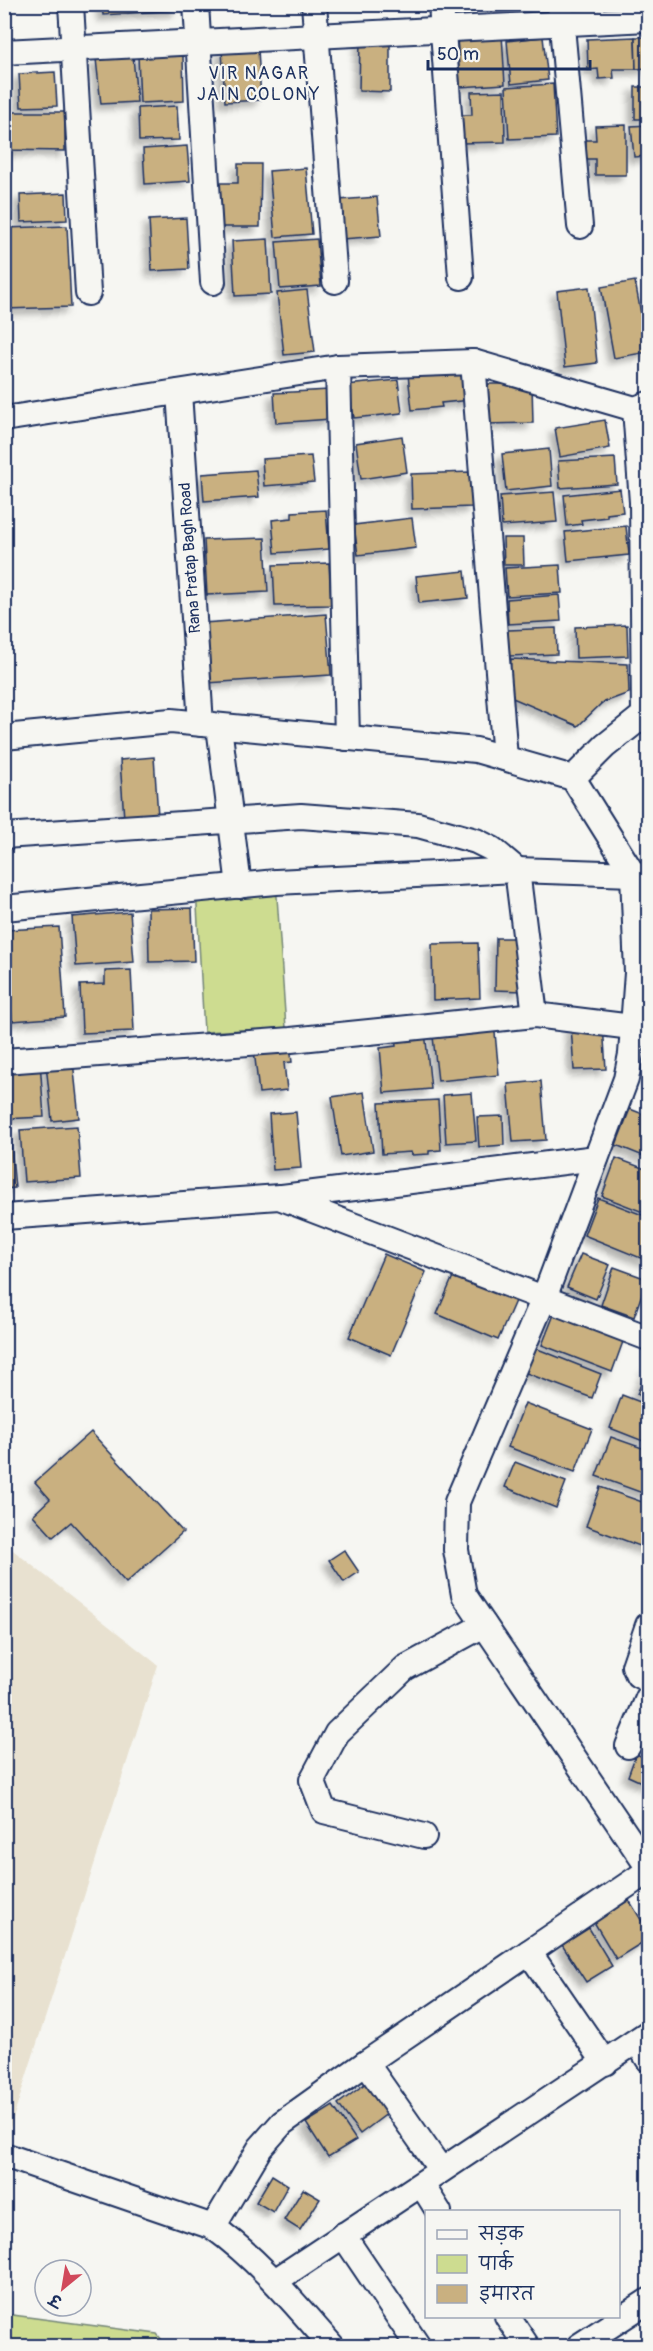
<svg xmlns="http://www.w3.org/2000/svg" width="653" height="2351" font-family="Pangolin,'Playpen Sans Deva',sans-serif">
<defs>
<filter id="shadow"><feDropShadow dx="-5.5" dy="5.5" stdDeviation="3" flood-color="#0004"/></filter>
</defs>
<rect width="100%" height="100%" fill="#f6f6f2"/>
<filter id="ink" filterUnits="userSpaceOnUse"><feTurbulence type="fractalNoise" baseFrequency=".0167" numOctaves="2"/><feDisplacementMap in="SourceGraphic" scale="12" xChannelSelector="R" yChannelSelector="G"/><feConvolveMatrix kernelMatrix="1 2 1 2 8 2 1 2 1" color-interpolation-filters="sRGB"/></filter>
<g filter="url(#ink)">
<!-- built -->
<polygon fill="#e8e1d0" points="4,1543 158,1665 8,2134 4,2133"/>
<!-- green -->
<g fill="#cddc90" stroke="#748677" stroke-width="1.5">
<polygon points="276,882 286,1028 204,1032 196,888"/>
<polygon points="5,2314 157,2334 167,2346 5,2346"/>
</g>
<!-- building -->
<g fill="#c9b080" stroke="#1b2f5e" stroke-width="1.5" filter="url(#shadow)">
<polygon points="102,4 178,4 178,10 103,15"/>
<polygon points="502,34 505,84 460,87 457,36"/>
<polygon points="543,37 548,80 511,84 507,41"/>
<polygon points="635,37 636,69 613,69 614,78 599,79 598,69 588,70 587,39"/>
<polygon points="635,37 648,37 648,68 636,69"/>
<polygon points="360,40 390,40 390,92 359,91"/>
<polygon points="258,49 261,100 225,102 222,50"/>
<polygon points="183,55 184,101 140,103 138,56"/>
<polygon points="133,56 137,102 101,104 96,59"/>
<polygon points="4,69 6,69 10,108 4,108"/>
<polygon points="55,72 57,106 21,107 19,74"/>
<polygon points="553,84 556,137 509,139 506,87"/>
<rect x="635" y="87" width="13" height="32"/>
<polygon points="504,91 505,142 460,143 460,115 472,115 471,92"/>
<polygon points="177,106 179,140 139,141 138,108"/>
<polygon points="4,112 65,112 65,151 4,150"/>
<polygon points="626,125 626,175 595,175 595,159 586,159 586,140 596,140 595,126"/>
<polygon points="648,125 648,156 634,157 631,126"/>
<polygon points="187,146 190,181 145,184 143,149"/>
<polygon points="4,156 9,156 11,187 4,187"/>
<polygon points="238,164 261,164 260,227 218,227 218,183 238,183"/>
<polygon points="306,168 312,234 275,237 269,171"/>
<polygon points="66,193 67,220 21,222 20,195"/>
<polygon points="377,197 381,236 342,239 339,200"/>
<polygon points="186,218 189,269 152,271 149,220"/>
<polygon points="67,226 71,307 4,309 4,228"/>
<polygon points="268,239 271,294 235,296 232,241"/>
<polygon points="317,239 321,286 280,289 276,242"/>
<polygon points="635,281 648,352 614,358 601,287"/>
<polygon points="589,287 597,363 565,367 557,291"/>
<polygon points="307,290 315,352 284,355 277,293"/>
<polygon points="468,370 471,400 441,403 442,407 412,410 408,375"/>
<polygon points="398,380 402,413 354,418 353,410 349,411 346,385"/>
<polygon points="485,384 532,384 533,423 485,424"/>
<polygon points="329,390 331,419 276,423 274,393"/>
<polygon points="605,420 610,448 560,457 555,428"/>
<polygon points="402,436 407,472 361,479 356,443"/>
<polygon points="549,449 552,486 506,491 502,454"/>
<polygon points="311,456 314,482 264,486 262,459"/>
<polygon points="615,458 617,484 560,488 558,461"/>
<polygon points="256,470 259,497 204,501 202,474"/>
<polygon points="471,472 472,507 412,509 411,474"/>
<polygon points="620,489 623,512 607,514 607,517 581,520 582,524 567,526 564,495"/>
<polygon points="554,492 557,522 502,526 500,496"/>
<polygon points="326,510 329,549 275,553 272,520 292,518 292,512"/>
<polygon points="412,518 416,548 358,555 354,525"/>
<polygon points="626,526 629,555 568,561 565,532"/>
<polygon points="265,538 268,592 207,595 204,540"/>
<polygon points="503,538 523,538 524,565 504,565"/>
<polygon points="329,563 331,605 275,606 273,565"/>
<polygon points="560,565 562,593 507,596 505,568"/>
<polygon points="465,571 468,598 419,603 416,576"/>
<polygon points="559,595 561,621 508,624 507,599"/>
<polygon points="326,614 331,675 207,683 203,623"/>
<polygon points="627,625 628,656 576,658 575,627"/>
<polygon points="556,628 557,654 509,656 508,630"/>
<polygon points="511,659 628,664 629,693 602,703 578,726 508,696"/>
<polygon points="154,757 158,816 124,819 120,760"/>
<polygon points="192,908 194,961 149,962 148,909"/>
<polygon points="130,912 134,962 76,966 72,917"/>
<polygon points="59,927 65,1017 12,1021 6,930"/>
<polygon points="496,938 522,938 522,991 495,990"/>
<polygon points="478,943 480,998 433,1000 432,944"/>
<polygon points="131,970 134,1031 82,1033 80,985 105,984 105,971"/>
<polygon points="494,1022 499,1075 438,1081 432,1028"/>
<polygon points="603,1025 606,1069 574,1070 571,1026"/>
<polygon points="425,1031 431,1089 384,1093 380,1048 396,1046 395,1034"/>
<polygon points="290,1046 292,1062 284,1063 287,1090 259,1093 254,1050"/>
<polygon points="40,1061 44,1117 4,1119 4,1073"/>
<polygon points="73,1061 79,1118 52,1121 46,1064"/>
<polygon points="541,1081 546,1140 513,1142 508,1084"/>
<polygon points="364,1092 373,1151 341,1156 332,1097"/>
<polygon points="472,1093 476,1141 446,1143 443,1095"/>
<polygon points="438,1100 441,1150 429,1151 429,1154 412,1155 411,1152 382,1154 379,1103"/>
<polygon points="630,1109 648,1116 648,1158 616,1145"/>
<polygon points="296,1112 301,1168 273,1170 269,1114"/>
<polygon points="503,1116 504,1145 479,1147 477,1117"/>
<polygon points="77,1126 81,1178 24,1182 20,1130"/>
<polygon points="10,1133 15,1188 4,1189 4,1134"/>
<polygon points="616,1158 648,1170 648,1214 602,1196"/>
<polygon points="598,1198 648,1217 648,1261 584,1235"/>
<polygon points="384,1254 426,1272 391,1355 349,1337"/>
<polygon points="581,1254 610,1265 596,1299 567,1287"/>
<polygon points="614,1267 647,1279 634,1317 601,1305"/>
<polygon points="454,1274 515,1301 498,1340 437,1314"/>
<polygon points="555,1312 624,1339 612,1372 542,1345"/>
<polygon points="530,1346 601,1374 592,1398 521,1371"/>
<polygon points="648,1366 648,1399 637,1394"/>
<polygon points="622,1395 648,1405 648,1443 610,1428"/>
<polygon points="525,1403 592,1429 575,1472 508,1447"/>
<polygon points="91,1432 183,1532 126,1583 71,1522 53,1537 33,1515 50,1499 35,1482"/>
<polygon points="611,1437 648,1450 648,1495 596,1476"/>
<polygon points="515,1462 566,1482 556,1508 505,1487"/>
<polygon points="600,1487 648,1504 648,1549 586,1526"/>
<polygon points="344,1550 359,1572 344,1582 329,1560"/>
<polygon points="636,1754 648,1759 648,1785 628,1776"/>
<polygon points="629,1900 648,1931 648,1939 616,1959 594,1922"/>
<polygon points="589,1928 612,1966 586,1982 562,1945"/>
<polygon points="370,2080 392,2110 360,2134 338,2104"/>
<polygon points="333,2106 356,2140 328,2157 306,2123"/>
<polygon points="272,2175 288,2185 273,2212 256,2202"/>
<polygon points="303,2189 320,2199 300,2230 284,2220"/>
</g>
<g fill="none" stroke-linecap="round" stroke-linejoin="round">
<!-- street casing -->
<g stroke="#1b2f5e" stroke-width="28">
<g id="street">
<polyline points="71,4 88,293"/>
<polyline points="196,4 213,282"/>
<polyline points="314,4 335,281"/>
<polyline points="441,4 461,277"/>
<polyline points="560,4 580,226"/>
<polyline points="4,52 648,19"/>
<polyline points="179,392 201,724"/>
<polyline points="635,409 642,502 644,715"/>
<polyline points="4,419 338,367"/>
<polyline points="219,726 239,886"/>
<polyline points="4,737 171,721 476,750 573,778 633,874 637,973 631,1054 626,1079 544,1298 457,1502 456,1550 464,1595 648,1867"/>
<polyline points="347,738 338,367 473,362"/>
<polyline points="505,758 473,362 635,409 648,404"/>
<polyline points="573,778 605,746 644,715 648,716"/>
<polyline points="4,836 301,816 418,825 476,841 492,849 517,870 535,1015"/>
<polyline points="4,908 276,882 517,870 633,874 644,879"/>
<polyline points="4,1061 291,1040 535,1015 632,1027"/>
<polyline points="282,1197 596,1158"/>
<polyline points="4,1217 279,1197 648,1338"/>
<polyline points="648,1625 634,1666 638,1675 648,1680"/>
<polyline points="628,1746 648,1698"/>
<polyline points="424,1836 324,1811 312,1780 337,1733 405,1668 484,1625"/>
<polyline points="529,1952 605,2063"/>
<polyline points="637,2041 648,2059"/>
<polyline points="366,2063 441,2170"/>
<path d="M4,2155L213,2227C259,2260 295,2304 332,2346"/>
<polyline points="422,2185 439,2212"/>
<polyline points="213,2227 260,2148 282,2123 366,2063 648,1871"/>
<polyline points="343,2235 418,2346"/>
<polyline points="275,2281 648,2033"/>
<polyline points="507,2316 527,2346"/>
<polyline points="579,2346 648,2301"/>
</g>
</g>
<!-- street -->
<use href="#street" stroke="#f6f6f2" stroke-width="24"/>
</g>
</g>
<g text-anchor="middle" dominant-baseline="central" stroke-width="4.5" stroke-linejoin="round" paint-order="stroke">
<!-- street labels -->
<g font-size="16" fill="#1b2f5e" stroke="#f6f6f2">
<text transform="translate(190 558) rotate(-94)">Rana Pratap Bagh Road</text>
</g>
<!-- neighbourhood labels -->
<g font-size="18" letter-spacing="1.5" fill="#1b2f5e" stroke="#f6f6f2">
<text x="259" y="73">VIR NAGAR<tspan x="259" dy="21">JAIN COLONY</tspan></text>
</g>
</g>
<!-- margin -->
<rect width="653" height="2351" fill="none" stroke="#f6f6f2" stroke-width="24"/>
<rect x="12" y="12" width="629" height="2327" fill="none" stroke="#1b2f5e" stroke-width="2" filter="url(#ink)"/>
<!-- legend -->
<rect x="425" y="2210" width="195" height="108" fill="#f6f6f2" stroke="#9ea6b7" stroke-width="1.5"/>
<rect x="437" y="2230" width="30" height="9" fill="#f6f6f2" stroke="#9ea6b7" stroke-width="1.5"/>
<text x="479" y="2240" font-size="18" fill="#1b2f5e">सड़क</text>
<rect x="437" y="2255" width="30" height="18" fill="#cddc90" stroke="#9ea6b7" stroke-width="1.5"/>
<text x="479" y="2270" font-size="18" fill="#1b2f5e">पार्क</text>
<rect x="437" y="2285" width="30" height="18" fill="#c9b080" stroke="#9ea6b7" stroke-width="1.5"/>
<text x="479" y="2300" font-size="18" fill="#1b2f5e">इमारत</text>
<!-- north arrow -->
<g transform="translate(63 2288) rotate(210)"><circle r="28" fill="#f6f6f2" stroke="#9ea6b7" stroke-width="1.5"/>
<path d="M0-4.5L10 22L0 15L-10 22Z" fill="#d1495b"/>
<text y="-9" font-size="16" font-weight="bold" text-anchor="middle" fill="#1b2f5e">उ</text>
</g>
<!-- scale -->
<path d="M428 60v9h162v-9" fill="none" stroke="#1b2f5e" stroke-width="3"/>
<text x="437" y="60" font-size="18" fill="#1b2f5e" stroke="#f6f6f2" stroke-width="4.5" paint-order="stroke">50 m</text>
</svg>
